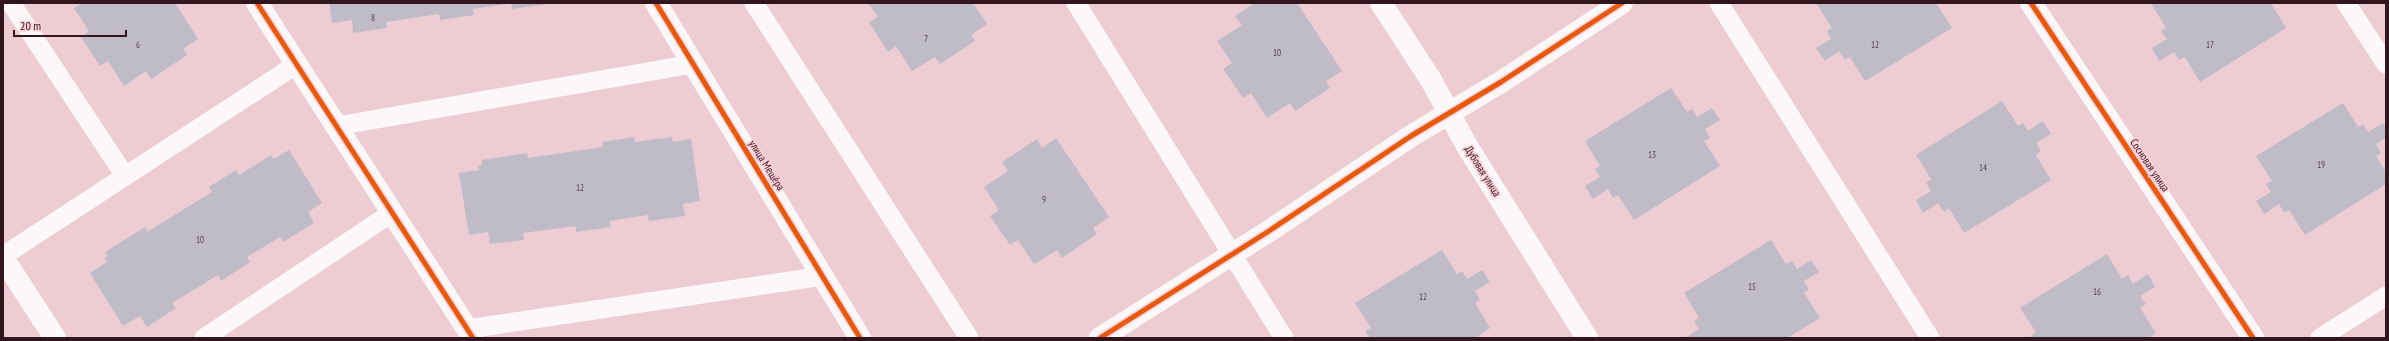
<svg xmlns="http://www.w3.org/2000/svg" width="2389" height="341" font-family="'PT Sans Narrow',sans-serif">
<rect width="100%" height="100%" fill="#edccd4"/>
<!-- building -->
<g fill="#bfbcc8">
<polygon points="82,3 175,3 198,39 183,49 187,55 151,79 146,71 124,86 108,61 100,66 81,37 89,31 74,8"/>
<polygon points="329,3 506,3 506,4 473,9 474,15 440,20 439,14 386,22 387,28 353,33 352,20 332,23"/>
<polygon points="511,3 549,3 549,4 512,9"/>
<polygon points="868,3 973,3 987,24 971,35 975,41 940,64 935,57 912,71 896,46 888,52 869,22 878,17"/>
<polygon points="1255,3 1297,3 1342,71 1326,81 1330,88 1295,111 1290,103 1267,118 1251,93 1243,98 1223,69 1232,63 1217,41 1242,25 1235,16"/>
<polygon points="1816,3 1936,3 1952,28 1865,81 1850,57 1845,60 1839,51 1825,61 1816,48 1831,39 1827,31 1832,28"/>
<polygon points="2151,3 2271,3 2286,28 2200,82 2185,57 2179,60 2174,52 2159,61 2152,48 2167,39 2161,31 2166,28"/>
<polygon points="1671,88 1687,112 1692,109 1697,117 1712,108 1720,120 1705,129 1710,138 1704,141 1720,166 1634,220 1618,195 1613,198 1608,189 1593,199 1585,186 1600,177 1595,169 1600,166 1585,141"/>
<polygon points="2002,101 2018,126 2023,123 2028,131 2043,121 2051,134 2036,143 2041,151 2036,155 2051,180 1964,233 1949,208 1944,212 1938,203 1923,213 1916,200 1931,191 1926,183 1931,179 1916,155"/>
<polygon points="2343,103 2358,127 2363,124 2368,132 2383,123 2386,128 2386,138 2376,144 2381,153 2376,156 2386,172 2386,184 2305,235 2289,210 2284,213 2279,204 2264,214 2256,201 2271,192 2266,184 2272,181 2256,156"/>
<polygon points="634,137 635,142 672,137 673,142 691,139 700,201 683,204 685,216 649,221 648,215 609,221 611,227 576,232 576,226 523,233 524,240 490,244 488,232 469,235 459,173 479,170 478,165 482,165 482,160 527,153 528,158 603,147 602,142"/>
<polygon points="1056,138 1109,217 1093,228 1097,234 1062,258 1057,250 1034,264 1018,240 1010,245 990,216 999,210 984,187 1008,171 1002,162 1037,139 1042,148"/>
<polygon points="289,150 322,203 308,212 314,223 283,242 280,237 247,257 250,262 221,281 218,275 172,303 176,308 147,327 140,316 123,326 90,273 107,262 104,258 108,256 105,252 145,227 147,232 212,192 209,187 236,170 239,175 271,155 274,159"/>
<polygon points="1771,240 1786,264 1792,261 1797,269 1811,260 1819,272 1804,281 1809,290 1804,293 1820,318 1787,338 1685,338 1699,329 1694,321 1699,318 1684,293"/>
<polygon points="1442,250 1457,274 1462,271 1467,279 1482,270 1490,282 1475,291 1480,300 1475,303 1490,328 1475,338 1370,338 1365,331 1371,328 1355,303"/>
<polygon points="2107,254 2122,279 2128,275 2133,284 2148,274 2155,287 2140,296 2146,304 2140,308 2156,333 2147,338 2032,338 2031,336 2036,332 2020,308"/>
</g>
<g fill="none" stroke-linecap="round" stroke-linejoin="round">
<!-- lane -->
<g stroke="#fcf7f9" stroke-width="19">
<polyline points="11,3 125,176"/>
<polyline points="754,3 969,338"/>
<polyline points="1076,3 1284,338"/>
<polyline points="1719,3 1930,338"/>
<polyline points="2346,3 2386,64"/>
<polyline points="337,126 693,64"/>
<polyline points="3,256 297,64"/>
<polyline points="467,329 823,276"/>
<polyline points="204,338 393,212"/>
<polyline points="2320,338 2386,296"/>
</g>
<!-- street -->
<g stroke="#fcf7f9" stroke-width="22">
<polyline points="257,3 473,338"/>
<polyline points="656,3 860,338"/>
<polyline points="1381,3 1431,80 1467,146 1587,338"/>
<polyline points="2031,3 2253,338"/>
<polyline points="3,258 55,338"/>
<polyline points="1100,338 1269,231 1411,136 1501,82 1622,3"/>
</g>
<!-- cycleway casing -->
<g stroke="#ffd0da" stroke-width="8">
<g id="cycleway">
<polyline points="257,3 473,338"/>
<polyline points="656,3 860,338"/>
<polyline points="2031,3 2253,338"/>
<polyline points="1100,338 1269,231 1411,136 1501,82 1622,3"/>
</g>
</g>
<!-- cycleway -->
<use href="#cycleway" stroke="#e8590c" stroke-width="5"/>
</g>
<g text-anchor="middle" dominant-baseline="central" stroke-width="3.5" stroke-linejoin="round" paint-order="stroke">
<!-- number labels -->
<g font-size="9" fill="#544048">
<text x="373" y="17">8</text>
<text x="926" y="38">7</text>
<text x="138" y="44">6</text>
<text x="1875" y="44">12</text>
<text x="2210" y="44">17</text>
<text x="1277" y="52">10</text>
<text x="1652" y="154">13</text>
<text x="2321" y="164">19</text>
<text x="1983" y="167">14</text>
<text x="580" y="187">12</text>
<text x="1044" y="199">9</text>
<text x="200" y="239">10</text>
<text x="1752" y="286">15</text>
<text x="2097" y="291">16</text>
<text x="1423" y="296">12</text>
</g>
<!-- street labels -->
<g font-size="11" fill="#31161d" stroke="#ffd0da">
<text transform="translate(767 165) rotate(58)">улица Мещёра</text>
<text transform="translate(2150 165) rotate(56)">Сосновая улица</text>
<text transform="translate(1483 171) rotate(58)">Дубовая улица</text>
</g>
</g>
<!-- border -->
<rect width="2389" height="341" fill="none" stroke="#31161d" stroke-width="8"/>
<!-- scale -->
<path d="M14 30v6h112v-6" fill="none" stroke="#31161d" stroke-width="2"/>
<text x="20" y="30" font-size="12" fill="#31161d" stroke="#ffd0da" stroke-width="3" paint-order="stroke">20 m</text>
</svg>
